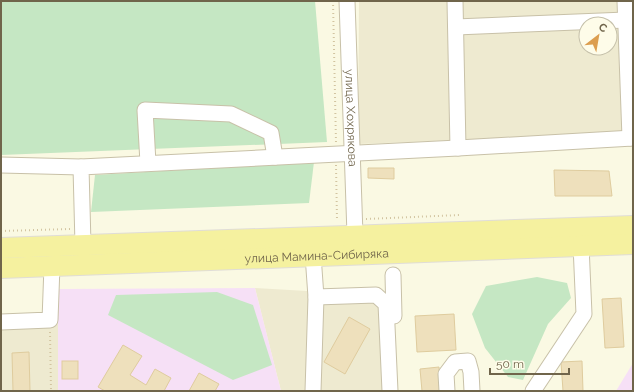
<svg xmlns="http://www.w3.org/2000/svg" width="634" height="392" font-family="Raleway,sans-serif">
<rect width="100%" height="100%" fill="#faf9e3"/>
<!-- residential -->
<g fill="#eeead0" fill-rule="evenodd">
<path d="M359,1H633V133L358,144ZM586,24H610V48H586Z"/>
<polygon points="255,288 376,295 386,304 390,391 281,391"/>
<polygon points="58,289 58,391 1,391 1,325 50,320"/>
</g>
<!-- education -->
<g fill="#f6e0f6">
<polygon points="255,288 281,391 58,391 58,289"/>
<polygon points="633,363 633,391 616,391"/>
</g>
<!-- green -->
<g fill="#c5e7c3">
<polygon points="1,1 315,1 327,142 1,155"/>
<polygon points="314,162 309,203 91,212 95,175"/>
<polygon points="537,277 567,283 571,298 548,324 523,380 508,377 485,348 472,314 486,286"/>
<polygon points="217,292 253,305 272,365 233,380 108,315 116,295"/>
</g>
<!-- building -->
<g fill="#eee0bc" stroke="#dfcc9e">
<polygon points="368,168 394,168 394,179 368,178"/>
<polygon points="554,170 609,171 612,196 555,196"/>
<polygon points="621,298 624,347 605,348 602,299"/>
<polygon points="454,314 456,350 417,352 415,316"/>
<polygon points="349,317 370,329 345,374 324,362"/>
<polygon points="123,345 142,356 130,375 146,385 155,369 171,378 164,391 105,391 98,387"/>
<polygon points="29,352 30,391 13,391 12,353"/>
<rect x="62" y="361" width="16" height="18"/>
<polygon points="582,361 583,391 563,391 561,362"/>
<polygon points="439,367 440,391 422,391 420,369"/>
<polygon points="199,373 219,384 215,391 189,391"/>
</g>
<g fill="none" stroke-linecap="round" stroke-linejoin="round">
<!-- minor casing -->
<g stroke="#c8c1a8" stroke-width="17">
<g id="minor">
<path id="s1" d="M347,1L355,235"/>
<polyline points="455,1 458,148"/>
<polyline points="625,1 630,138"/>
<polyline points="456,27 626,20"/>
<polyline points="148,163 145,110 231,114 271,133 275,157"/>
<polyline points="1,165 81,167"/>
<polyline points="83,245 81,167 458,148 633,138"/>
<polyline points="313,255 316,297 313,391"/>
<polyline points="393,275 394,316"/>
<polyline points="316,297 376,295 386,304 390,391"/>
<polyline points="1,322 50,320 52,266"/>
<polyline points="447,391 446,374 455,362 468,361 471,372 472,391"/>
<polyline points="533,391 584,314 581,245"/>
</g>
</g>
<!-- major casing -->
<g stroke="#e0ddd7" stroke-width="22">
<g id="major">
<polyline points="1,248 633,226"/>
<path id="s2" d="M1,268L633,244"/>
</g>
</g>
<!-- path -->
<g stroke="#d2c4a0" stroke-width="2" stroke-dasharray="1 3" stroke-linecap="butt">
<polyline points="333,1 336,143"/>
<polyline points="336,165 337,220"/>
<polyline points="366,219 460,215"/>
<polyline points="1,231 70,229"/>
<polyline points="50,332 51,391"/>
</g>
<!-- minor -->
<use href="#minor" stroke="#fff" stroke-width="15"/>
<!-- major -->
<use href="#major" stroke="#f5f19f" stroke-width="20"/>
</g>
<g text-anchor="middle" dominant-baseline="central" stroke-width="4" stroke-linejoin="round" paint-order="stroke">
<!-- street labels -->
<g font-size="12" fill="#70654b" stroke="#fefce9">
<text stroke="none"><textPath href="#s1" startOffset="117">улица Хохрякова</textPath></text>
<text stroke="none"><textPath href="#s2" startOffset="316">улица Мамина-Сибиряка</textPath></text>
</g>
</g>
<!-- border -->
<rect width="634" height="392" fill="none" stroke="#70654b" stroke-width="4"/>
<!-- north arrow -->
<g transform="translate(598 36) rotate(31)"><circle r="19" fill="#fefce9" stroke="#c5c0aa"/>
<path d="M0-3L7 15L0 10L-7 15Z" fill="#dc9e50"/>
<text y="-6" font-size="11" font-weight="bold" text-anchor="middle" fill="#70654b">С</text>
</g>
<!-- scale -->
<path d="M490 368v6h79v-6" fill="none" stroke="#70654b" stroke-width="2"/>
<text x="496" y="368" font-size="12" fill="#70654b" stroke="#fefce9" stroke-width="3" paint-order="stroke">50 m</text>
</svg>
